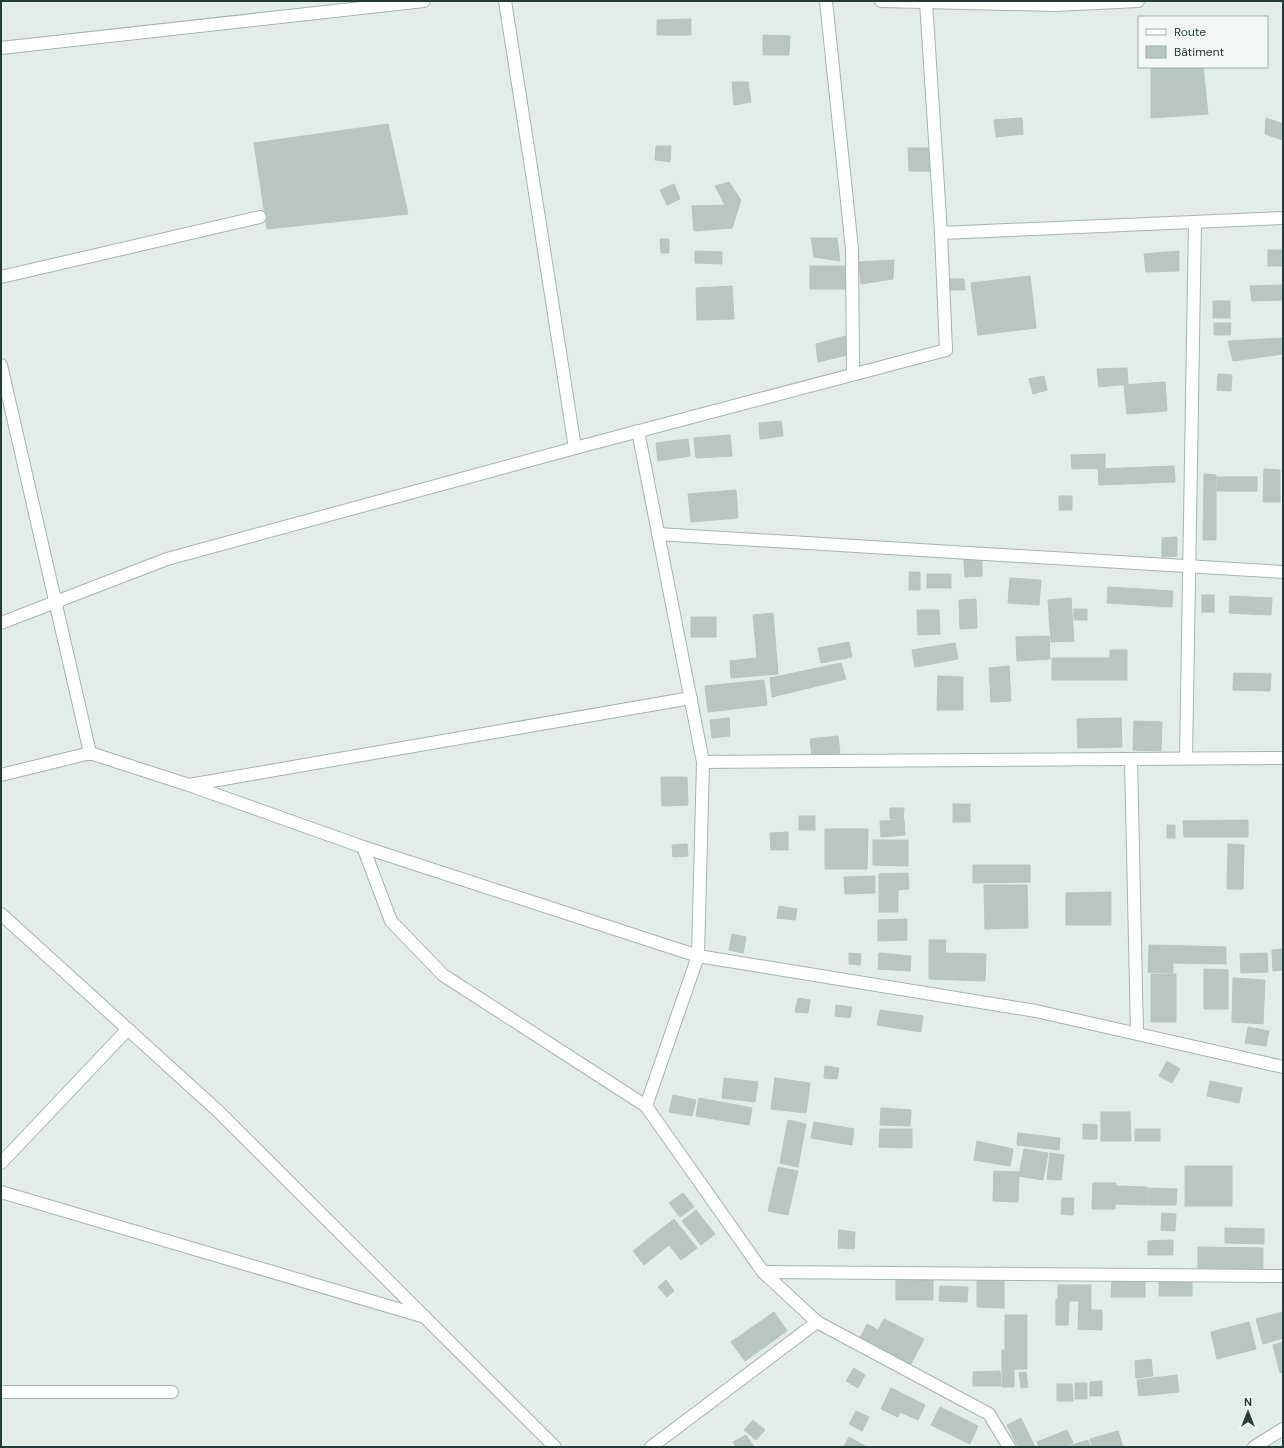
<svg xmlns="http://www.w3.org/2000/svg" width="1284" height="1448" font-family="'DM Sans',sans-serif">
<rect width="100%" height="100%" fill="#e2ece9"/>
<!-- building -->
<g fill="#b8c6c2" stroke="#b5c5c1">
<polygon points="691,19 691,35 657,35 657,20"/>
<polygon points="763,35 790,36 789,55 763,55"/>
<polygon points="1151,67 1203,67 1208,114 1151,118"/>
<polygon points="732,82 748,82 751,102 734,105"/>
<polygon points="1022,118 1023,134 996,137 994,120"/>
<polygon points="1266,118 1283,124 1283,140 1265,134"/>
<polygon points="388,124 408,214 267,229 254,143"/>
<polygon points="656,146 671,146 670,162 655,160"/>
<polygon points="908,148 929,148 930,171 909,171"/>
<polygon points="729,182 741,200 732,228 694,231 692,206 725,205 715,186"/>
<polygon points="674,184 680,199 667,205 660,190"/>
<polygon points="811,238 837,238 840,261 814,257"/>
<polygon points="660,239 669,239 669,253 661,253"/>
<rect x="1268" y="250" width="15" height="16"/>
<polygon points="695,251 722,252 722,264 695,263"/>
<polygon points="1179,251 1179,271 1146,272 1144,254"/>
<polygon points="894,260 893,279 861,284 859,262"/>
<rect x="810" y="266" width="35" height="23"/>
<polygon points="1030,276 1036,328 978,335 971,283"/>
<polygon points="950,279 964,279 965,290 950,290"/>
<polygon points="1283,285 1283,300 1252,301 1250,286"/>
<polygon points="732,286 734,319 697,320 696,288"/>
<rect x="1213" y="301" width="17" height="17"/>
<polygon points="1214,323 1231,323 1230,335 1214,335"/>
<polygon points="849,335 851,354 818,362 816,344"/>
<polygon points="1283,338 1283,354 1233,361 1228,341"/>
<polygon points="1127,368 1128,384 1099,387 1097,369"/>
<polygon points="1218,374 1232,375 1231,391 1217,390"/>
<polygon points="1044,376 1047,390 1033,394 1029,379"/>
<polygon points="1165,382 1167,411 1127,414 1124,385"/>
<polygon points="781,421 783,436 760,439 759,423"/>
<polygon points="730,435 732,456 696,458 694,438"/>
<polygon points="688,439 690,456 658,461 656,443"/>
<polygon points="1105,454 1105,468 1072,469 1071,455"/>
<polygon points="1174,466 1175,482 1099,485 1098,469"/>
<polygon points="1264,469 1280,470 1280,502 1263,502"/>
<polygon points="1204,474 1216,475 1216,540 1203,540"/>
<rect x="1217" y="477" width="40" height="14"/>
<polygon points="736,490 738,518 691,522 688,494"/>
<rect x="1059" y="496" width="13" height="14"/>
<polygon points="1177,537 1177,556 1162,557 1162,538"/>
<polygon points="982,559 982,576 965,577 964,560"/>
<rect x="909" y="572" width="11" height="18"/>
<rect x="927" y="574" width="24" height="14"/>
<polygon points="1010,578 1041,580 1039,605 1008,603"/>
<polygon points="1108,587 1173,591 1172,607 1107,603"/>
<rect x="1202" y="595" width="12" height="17"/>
<polygon points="1230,596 1272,598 1271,615 1229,613"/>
<polygon points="1071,598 1074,641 1051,642 1048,600"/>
<polygon points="976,599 977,628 960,629 959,600"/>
<rect x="1074" y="609" width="13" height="11"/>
<polygon points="917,610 939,610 940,634 918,635"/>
<polygon points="773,613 778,674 731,678 730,661 757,658 753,615"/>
<rect x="691" y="617" width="25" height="20"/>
<polygon points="1049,636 1050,659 1017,661 1016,637"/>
<polygon points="849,642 852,657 821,663 818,648"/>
<polygon points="955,643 958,659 915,667 912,650"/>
<polygon points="1110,650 1127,650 1127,680 1052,680 1052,658 1110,658"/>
<polygon points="841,663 846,679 772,697 770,678"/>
<polygon points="1009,666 1011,701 991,702 989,668"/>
<polygon points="1234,673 1271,674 1270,691 1233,690"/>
<polygon points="938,676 963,677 963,710 937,710"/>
<polygon points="764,680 767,705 708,712 705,686"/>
<polygon points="729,718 730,736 712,738 710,720"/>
<polygon points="1121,718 1122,747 1078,748 1077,719"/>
<polygon points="1134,721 1162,722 1161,751 1133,750"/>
<polygon points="838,736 840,753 812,756 810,739"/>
<polygon points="661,777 687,777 688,805 662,806"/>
<rect x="953" y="804" width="17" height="18"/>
<polygon points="890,808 904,808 903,820 890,819"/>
<rect x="799" y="816" width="16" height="14"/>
<polygon points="904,820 905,835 881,837 880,821"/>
<polygon points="1248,820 1248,837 1184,837 1183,821"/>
<rect x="1167" y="825" width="8" height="13"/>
<polygon points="825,829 868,829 867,869 825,869"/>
<polygon points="788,832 788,850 771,850 770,833"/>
<polygon points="873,840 908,840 908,866 873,865"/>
<polygon points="687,844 688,856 673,857 672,845"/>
<polygon points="1228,844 1244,845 1243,889 1227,889"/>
<polygon points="973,865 1030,865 1030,882 973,883"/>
<polygon points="908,873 909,889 898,890 898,912 879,912 879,874"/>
<polygon points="875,876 875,893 845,894 844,877"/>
<polygon points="984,885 1027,885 1028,928 985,929"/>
<polygon points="1111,892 1111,925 1066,925 1066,893"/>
<polygon points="779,906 797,909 795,920 777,918"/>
<polygon points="907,919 907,940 878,941 878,920"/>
<polygon points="732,934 746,937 743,953 729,950"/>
<polygon points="929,940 946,940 945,953 986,954 985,981 929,979"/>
<polygon points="1149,945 1226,947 1226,964 1173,963 1173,973 1148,972"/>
<polygon points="1283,949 1283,970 1273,971 1272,950"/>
<polygon points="849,953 861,954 860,965 849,964"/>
<polygon points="879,953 911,956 910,971 878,969"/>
<polygon points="1267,953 1268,972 1241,973 1240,954"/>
<polygon points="1204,969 1228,970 1228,1009 1204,1009"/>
<rect x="1151" y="974" width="25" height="48"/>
<polygon points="1233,978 1265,980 1263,1024 1232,1022"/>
<polygon points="798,998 810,1000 808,1013 795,1012"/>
<polygon points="836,1005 852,1007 850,1018 835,1016"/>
<polygon points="880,1010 923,1016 921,1032 877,1025"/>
<polygon points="1248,1027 1269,1031 1266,1046 1245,1043"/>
<polygon points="1167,1061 1180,1069 1172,1083 1159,1076"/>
<polygon points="825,1066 839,1068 837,1079 824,1078"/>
<polygon points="724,1078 758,1082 755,1102 722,1098"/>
<polygon points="775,1078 810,1083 806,1113 771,1109"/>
<polygon points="1210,1081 1242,1088 1239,1103 1207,1096"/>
<polygon points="673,1095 696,1100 692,1116 669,1112"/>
<polygon points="699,1098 752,1108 749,1125 696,1116"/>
<polygon points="881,1108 911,1110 910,1126 880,1125"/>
<polygon points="1101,1112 1130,1112 1131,1141 1101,1141"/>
<polygon points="788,1120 806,1124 798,1167 780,1163"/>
<polygon points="814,1122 854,1129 852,1145 811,1138"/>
<polygon points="1083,1124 1097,1125 1097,1139 1083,1139"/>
<polygon points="880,1129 912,1129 912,1148 879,1147"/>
<rect x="1135" y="1129" width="25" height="12"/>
<polygon points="1018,1133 1060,1138 1059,1150 1017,1145"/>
<polygon points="977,1141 1013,1149 1010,1166 974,1160"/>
<polygon points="1024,1149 1048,1153 1043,1180 1019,1176"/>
<polygon points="1050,1153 1064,1155 1061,1180 1047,1179"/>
<rect x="1185" y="1166" width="47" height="40"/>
<polygon points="778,1167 798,1171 788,1215 768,1211"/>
<polygon points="994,1171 1019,1172 1018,1202 993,1201"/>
<polygon points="1093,1183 1116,1183 1115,1209 1092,1209"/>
<polygon points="1116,1186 1147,1187 1147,1205 1116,1204"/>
<polygon points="1148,1188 1177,1189 1176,1205 1148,1205"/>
<polygon points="683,1193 694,1207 680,1217 669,1203"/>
<polygon points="1062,1198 1074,1198 1073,1215 1061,1214"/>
<polygon points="696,1210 715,1234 701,1245 682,1221"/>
<polygon points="1162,1213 1176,1214 1175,1231 1161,1230"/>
<polygon points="674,1219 697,1248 681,1260 669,1245 644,1265 633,1251"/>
<polygon points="1225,1228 1264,1229 1264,1244 1225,1243"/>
<polygon points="839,1230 855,1232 854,1249 838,1248"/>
<polygon points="1173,1240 1173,1255 1148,1255 1148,1241"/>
<polygon points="1198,1247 1263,1248 1263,1269 1198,1268"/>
<polygon points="977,1278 1004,1278 1004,1308 977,1307"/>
<polygon points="896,1279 933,1280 933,1300 896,1300"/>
<polygon points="666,1280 674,1291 667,1297 658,1287"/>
<polygon points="1112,1280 1145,1281 1145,1297 1111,1297"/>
<rect x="1159" y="1282" width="33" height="14"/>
<polygon points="1058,1285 1091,1285 1091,1310 1102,1310 1102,1330 1078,1329 1079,1301 1069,1301 1068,1325 1056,1325 1056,1299 1058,1299"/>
<polygon points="940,1286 968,1287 967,1302 939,1301"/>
<polygon points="774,1312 787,1331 745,1361 731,1342"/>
<polygon points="1283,1312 1283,1338 1263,1344 1256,1319"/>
<polygon points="1005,1315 1027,1315 1027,1369 1014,1369 1014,1387 1002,1387 1002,1350 1005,1350"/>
<polygon points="884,1319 924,1339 911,1364 860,1338 867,1324 878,1330"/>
<polygon points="1249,1322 1256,1349 1217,1359 1211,1332"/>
<polygon points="1283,1342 1283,1372 1280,1373 1273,1345"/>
<polygon points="1151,1359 1153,1376 1136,1378 1135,1361"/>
<polygon points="854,1368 865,1375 858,1388 846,1381"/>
<polygon points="1000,1371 1001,1386 973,1386 973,1372"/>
<polygon points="1026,1372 1028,1387 1021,1388 1019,1373"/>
<polygon points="1177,1375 1179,1392 1139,1396 1137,1380"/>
<polygon points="1102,1381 1102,1396 1090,1396 1090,1382"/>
<rect x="1075" y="1383" width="12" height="16"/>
<polygon points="1057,1384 1072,1384 1073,1401 1057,1401"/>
<polygon points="891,1388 925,1405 918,1420 900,1412 898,1417 881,1409"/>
<polygon points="940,1407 978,1426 970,1444 931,1425"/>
<polygon points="856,1411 869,1417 862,1431 849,1424"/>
<polygon points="1021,1418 1035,1447 1018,1447 1007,1425"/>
<polygon points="753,1420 765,1430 756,1440 744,1430"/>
<polygon points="1067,1430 1073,1443 1063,1447 1039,1447 1037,1442"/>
<polygon points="1118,1431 1123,1447 1092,1447 1090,1439"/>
<polygon points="746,1435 754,1447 736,1447 733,1442"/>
<polygon points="849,1437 867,1447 844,1447"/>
<polygon points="1088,1440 1090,1447 1066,1447"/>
</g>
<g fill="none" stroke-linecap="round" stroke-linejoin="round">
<!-- minor casing -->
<g stroke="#a5b4b1" stroke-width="14">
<g id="minor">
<polyline points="505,1 575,448"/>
<polyline points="826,1 852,249 853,374"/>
<polyline points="881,1 1055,5 1138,1"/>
<polyline points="1,48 424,1"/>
<polyline points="941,233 1283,218"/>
<polyline points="1,277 260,217"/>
<polyline points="1,365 90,753"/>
<polyline points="638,431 703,762 698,956 646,1106"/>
<polyline points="658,534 1283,572"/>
<polyline points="1,623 167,559 575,448 946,350 941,233 926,2"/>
<polyline points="1186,758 1195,222"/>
<polyline points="1131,759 1137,1033"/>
<polyline points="703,762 1283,758"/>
<polyline points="1,775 90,753 189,785 363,847 698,956 1036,1011 1283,1067"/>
<polyline points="189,785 691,698"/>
<polyline points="363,847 391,921 443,975 646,1106 763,1272 817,1322 989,1414 1009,1447"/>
<polyline points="1,1163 128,1029"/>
<polyline points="1,1192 425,1317"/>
<polyline points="763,1272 1283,1276"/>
<polyline points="1,1392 172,1392"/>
<polyline points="651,1447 817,1322"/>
<polyline points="1254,1447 1283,1429"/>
</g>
</g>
<!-- tertiary casing -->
<g stroke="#a5b4b1" stroke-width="14">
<polyline id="tertiary" points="1,914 219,1112 555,1447"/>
</g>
<!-- minor -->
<use href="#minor" stroke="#fff" stroke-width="12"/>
<!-- tertiary -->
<use href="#tertiary" stroke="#fff" stroke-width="12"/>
</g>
<!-- border -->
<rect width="1284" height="1448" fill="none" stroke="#233c39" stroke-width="4"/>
<!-- legend -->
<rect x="1138" y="16" width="130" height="52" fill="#f3f8f6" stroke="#a0adaa"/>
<rect x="1146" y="29" width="20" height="6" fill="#ffffff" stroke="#a0adaa"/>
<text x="1174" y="36" font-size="12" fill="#233c39">Route</text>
<rect x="1146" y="46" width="20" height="12" fill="#b8c6c2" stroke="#a0adaa"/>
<text x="1174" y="56" font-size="12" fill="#233c39">Bâtiment</text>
<!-- north arrow -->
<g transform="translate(1248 1412)" stroke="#f3f8f6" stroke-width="3" paint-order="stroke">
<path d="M0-3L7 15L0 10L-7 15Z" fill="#233c39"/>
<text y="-6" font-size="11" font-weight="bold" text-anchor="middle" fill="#233c39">N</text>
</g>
</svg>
